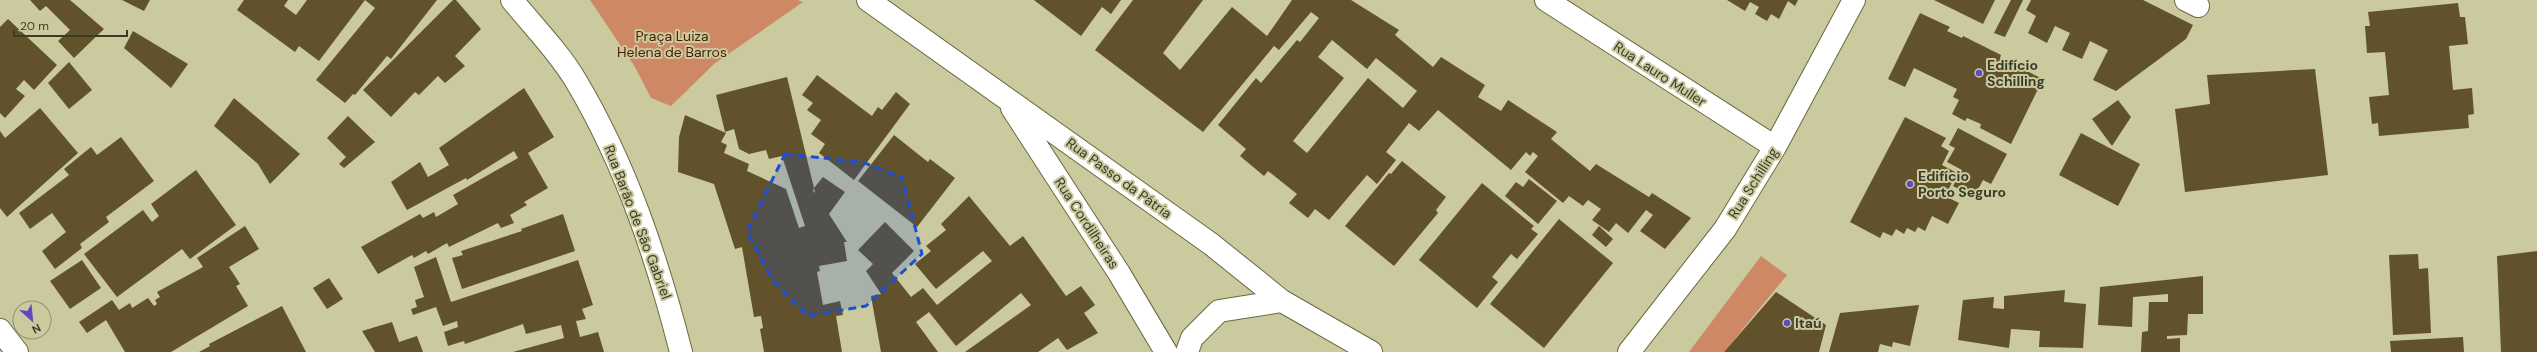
<svg xmlns="http://www.w3.org/2000/svg" width="2537" height="352" font-family="'DM Sans',sans-serif">
  <style>
    .green { fill: #ce8865 }
    .building { fill: #61522b; fill-rule: evenodd }
    .lines { fill: none; stroke-linecap: round; stroke-linejoin: round }
    .minor-casing { stroke: #6a6a41; stroke-width: 24 }
    .minor { stroke: #fff; stroke-width: 22 }
    .marked { fill: #1d4ed8; fill-opacity: 0.2; stroke: #1d4ed8; stroke-width: 3; stroke-dasharray: 8 5; stroke-linejoin: round }
    .poi-dot { fill: #6148c1; stroke: #caca9e; stroke-width: 1.5 }
    .labels { text-anchor: middle; stroke-width: 4; stroke-linejoin: round; paint-order: stroke }
    .park-label { font-size: 14px; fill: #4c1d01; stroke: #caca9e }
    .poi-label { font-size: 14px; font-weight: bold; fill: #3c3b2a; stroke: #caca9e; text-anchor: start }
    .street-label { font-size: 14px; fill: #3c3b2a; stroke: #caca9e }
  </style>
  <rect width="100%" height="100%" fill="#caca9e"/>
  <!-- green -->
  <path class="green" d="M590 0H798L803 2 714 64 671 106 651 98 635 67Z
    M1761 256 1787 275 1724 352H1689Z"/>
  <!-- building -->
  <path class="building" d="M30 0H70L104 29 74 58 58 41 70 30 46 6 40 11Z
    M122 0H150L144 11Z
    M244 0H288L284 6 296 15 307 0H437L391 59 387 56 355 95 353 94 345 103 316 80 375 8 365 0 319 61 299 46 295 52 237 10Z
    M453 0H456L481 29 455 56 465 66 445 83 438 76 419 95 415 92 391 117 363 90Z
    M1034 0H1121L1111 14 1102 7 1081 36Z
    M1133 0H1203L1163 53 1180 70 1232 7 1267 36 1292 0H1351L1399 30 1395 35 1433 67 1441 57 1485 85 1478 97 1501 111 1508 100 1557 132 1551 139 1590 171 1596 164 1649 197 1652 193 1691 218 1665 249 1640 231 1653 215 1646 210 1628 233 1616 223 1609 232 1592 220 1601 209 1588 200 1583 206 1569 196 1563 203 1525 172 1538 156 1533 152 1530 156 1526 152 1511 170 1438 110 1419 131 1409 123 1386 152 1396 160 1377 184 1367 175 1329 220 1315 209 1308 218 1289 203 1297 194 1268 171 1264 176 1240 156 1246 149 1218 125 1256 78 1261 83 1297 40 1300 42 1319 18 1311 12 1279 50 1274 46 1203 132 1095 50ZM1332 40 1367 69 1376 58 1417 91 1403 108 1368 78 1307 153 1293 141 1344 78 1318 57Z
    M1727 0H1798L1795 6 1788 1 1779 19 1771 14 1767 21 1755 14 1759 7 1750 2 1745 11Z
    M1934 0H1995L1983 24Z
    M2011 0H2023L2005 37 1994 33Z
    M2031 0H2143L2193 25 2186 39 2116 91 2093 80 2108 50 2090 41 2082 59 2062 50 2070 33 2055 26 2047 43 2028 33 2036 16 2026 10Z
    M2458 3 2460 17H2465L2468 44 2449 46 2453 90 2472 88 2474 114 2468 115 2469 128 2379 136 2378 123 2372 124 2369 97 2389 95 2385 52 2367 53 2365 26H2370L2368 12Z
    M1920 13 1950 27 1947 31 1962 38 1963 36 2001 55 2000 58 2043 79 2011 144 1980 128 1981 124 1967 118 1965 121 1952 114 1959 100 1953 97 1957 89 1914 68 1905 87 1888 79Z
    M8 19 57 65 34 90 24 80 16 89 25 96 5 118 0 113V27Z
    M133 31 188 64 171 88 124 48Z
    M69 62 92 90 69 109 48 83Z
    M2315 69 2328 175 2185 192 2175 109 2210 104 2207 75Z
    M817 75 872 116 878 107 882 110 896 92 910 104 854 180 819 153 825 144 811 134 821 120 807 110 813 103 802 95Z
    M787 77 814 188 813 191 815 193 814 188 823 177 845 192 829 214 847 242H844L847 261 819 266 820 271 817 272 823 305 840 301 843 315 836 316 842 352H764L760 329 763 328 761 316 754 317 742 247 735 249 714 184 678 172 679 137 685 115 726 133 721 142 727 145 724 153 749 164 747 171 786 189 799 228 805 226 782 156 769 159 766 150 749 154 739 149 734 129 725 132 716 95Z
    M524 88 554 137 528 153 548 188 524 202 527 205 510 215 514 223 501 228 498 223 449 247 447 243 428 254 426 251 414 258 412 255 378 274 361 247 420 214 423 218 434 212 436 217 458 204 453 195 518 158 514 151 467 180 466 178 407 210 391 182 420 162 428 177 449 165 439 148Z
    M234 98 300 154 270 184 258 164 214 126Z
    M2118 100 2131 117 2112 146 2092 119Z
    M40 108 78 153 7 217 0 208V131L5 138Z
    M348 116 375 142 344 168 339 164 346 157 327 138Z
    M1905 117 1946 138 1941 146 1949 151 1942 165 1957 173 1945 196 1959 203 1948 224 1932 216 1925 231 1918 227 1915 232 1907 228 1904 234 1896 229 1892 236 1883 232 1880 238 1850 222Z
    M1958 128 2007 154 1991 184 1983 180 1974 197 1953 186 1962 170 1947 162 1955 148 1949 145Z
    M2081 133 2140 164 2118 206 2059 175Z
    M894 135 928 162 930 159 955 178 917 227 858 181Z
    M121 137 154 181 106 217 109 222 80 244 82 248 55 269 42 251 66 232 52 213 30 229 19 213 69 175 64 169 91 147 97 155Z
    M1402 161 1446 197 1436 210 1438 213 1394 266 1345 226 1389 173 1391 174Z
    M196 170 236 225 190 259 182 249 117 297 84 254 143 210 152 222 159 216 151 204Z
    M1529 179 1557 201 1538 224 1505 196 1516 182 1523 187Z
    M1482 183 1534 226 1531 229 1538 234 1517 259 1511 254 1492 277 1498 282 1477 308 1419 260Z
    M969 196 1010 246 1023 236 1066 296 1081 286 1095 305 1084 313 1098 333 1067 350 1058 338 1038 352H965L1031 305 1021 293 956 346 929 312 916 322 938 352H881L871 296 881 294 866 271 873 264 858 250 885 222 914 251 892 273 911 297 923 288 937 305 992 261 983 251 936 289 915 264 931 251 926 246 946 230 941 224Z
    M563 214 575 251 462 289 452 258 463 255 461 251 522 231 521 229Z
    M1559 219 1613 263 1544 348 1490 304Z
    M245 226 259 249 229 267 240 284 236 286 248 306 171 352H125L106 320 87 333 79 322 112 300 119 310 130 303 132 308 148 298 154 306 157 304 155 300 160 297 157 292 203 267 197 258Z
    M1599 226 1613 239 1606 247 1592 235Z
    M2537 251V352H2501L2497 256Z
    M2418 254 2419 269 2428 268 2431 333 2393 335 2389 255Z
    M436 257 451 302 578 260 593 305 582 309 586 319 576 321 580 337 598 332 604 352H513L564 338 561 325 526 334 523 324 465 344 464 341 448 346 444 332 458 327 457 321 443 326 436 307 413 315 411 309 417 307 415 300 424 297 414 267Z
    M82 260 101 288 70 309 50 281Z
    M2203 276V314H2188L2187 335 2167 336V339L2180 338V352H2141L2142 332 2148 331 2149 302H2168V294L2133 297 2132 327 2098 325 2100 287Z
    M329 278 343 299 327 309 313 288Z
    M2065 290 2064 302 2086 304 2083 348 2039 347 2040 331 2011 329 2009 348 1958 340 1963 300 1994 297 1993 308 2004 309V296Z
    M1776 292 1826 325 1819 352H1724Z
    M1919 305 1910 346 1893 342 1892 347 1880 344 1878 352H1829L1840 313Z
    M282 306 306 352H199L210 346 209 344Z
    M392 322 399 342 417 336 423 352H375L362 331Z
    M2463 337 2464 352H2391L2390 341Z"/>
  <g class="lines">
    <defs>
      <path id="minor" d="M512 0C533 26 559 52 576 81 626 165 657 258 681 352
        M868 0 1211 244 1282 301 1371 352
        M1546 0 1775 147
        M2186 0 2198 6
        M1012 108 1119 273 1166 352
        M0 330 17 352
        M1187 352 1192 338 1219 311 1282 301
        M1629 352 1725 229 1775 147 1854 0"/>
    </defs>
    <!-- minor casing -->
    <use href="#minor" class="minor-casing"/>
    <!-- minor -->
    <use href="#minor" class="minor"/>
  </g>
  <!-- marked area -->
  <path class="marked" d="M785 154 862 162 902 177 922 254 866 306 808 316 772 280 747 231Z"/>
  <!-- markers -->
  <g class="poi-dot">
    <circle cx="1979" cy="73" r="4"/>
    <circle cx="1910" cy="184" r="4"/>
    <circle cx="1787" cy="323" r="4"/>
  </g>
  <g class="labels">
    <!-- park labels -->
    <g class="park-label">
      <text x="672" y="41">Praça Luiza<tspan x="672" dy="16">Helena de Barros</tspan></text>
    </g>
    <!-- poi labels -->
    <g class="poi-label">
      <text x="1987" y="70">Edifício<tspan x="1987" dy="16">Schilling</tspan></text>
      <text x="1918" y="181">Edifício<tspan x="1918" dy="16">Porto Seguro</tspan></text>
      <text x="1795" y="328">Itaú</text>
    </g>
    <!-- street labels -->
    <g class="street-label">
      <text transform="translate(1660 74) rotate(33)" y="5">Rua Lauro Muller</text>
      <text transform="translate(1119 178) rotate(36)" y="5">Rua Passo da Pátria</text>
      <text transform="translate(1753 183) rotate(-58)" y="5">Rua Schilling</text>
      <text transform="translate(638 222) rotate(69)" y="5">Rua Barão de São Gabriel</text>
      <text transform="translate(1087 223) rotate(57)" y="5">Rua Cordilheiras</text>
    </g>
  </g>
  <!-- north arrow -->
  <g transform="translate(32 320) rotate(153)"><circle r="19" fill="#caca9e" stroke="#919170"/>
  <path d="M0-3L7 15L0 10L-7 15Z" fill="#6148c1"/>
  <text y="-6" font-size="11" font-weight="bold" text-anchor="middle" fill="#3c3b2a">N</text>
  </g>
  <!-- scale -->
  <path d="M14 30v6h113v-6" fill="none" stroke="#3c3b2a" stroke-width="2"/>
  <text x="20" y="30" font-size="12" fill="#3c3b2a" stroke="#caca9e" stroke-width="3" paint-order="stroke">20 m</text>
</svg>
